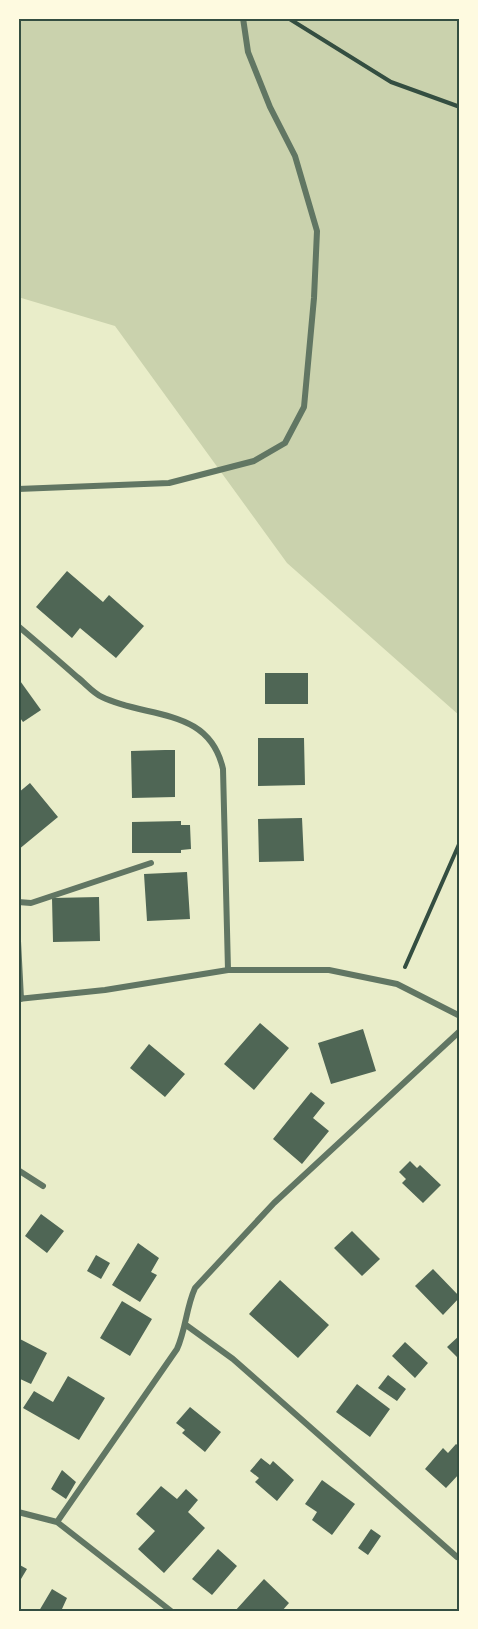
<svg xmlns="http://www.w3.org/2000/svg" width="478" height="1629" font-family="'PT Sans Narrow',sans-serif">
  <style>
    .green { fill: #cad2ad }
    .building { fill: #4f6655 }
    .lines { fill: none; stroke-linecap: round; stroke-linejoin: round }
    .path { stroke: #344e41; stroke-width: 4 }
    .minor { stroke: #617663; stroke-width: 6 }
    .neatline { fill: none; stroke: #344e41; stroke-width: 2 }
  </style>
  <rect width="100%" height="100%" fill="#e9edc9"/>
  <!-- green -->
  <path class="green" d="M18 18H460V716L287 563 115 326 18 297Z"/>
  <!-- building -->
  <path class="building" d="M67 571 103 602 109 595 144 626 116 658 80 628 72 638 36 607Z
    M265 673H308V704H265Z
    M18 678 41 710 23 722 18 715Z
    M258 738H304L305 785 258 786Z
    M165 750H175V797L132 798 131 751Z
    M30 783 58 817 18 850V793Z
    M302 818 304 861 259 862 258 819Z
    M181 821V825H190L191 849 181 850V853H132V822Z
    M187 872 190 919 147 921 144 874Z
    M99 897 100 941 53 942 52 898Z
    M260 1023 289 1048 254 1090 224 1064Z
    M363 1029 376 1071 331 1084 318 1043Z
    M149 1044 185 1074 165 1097 130 1068Z
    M311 1092 325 1103 313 1118 329 1131 302 1164 273 1139Z
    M410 1161 417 1168 420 1165 441 1185 423 1203 402 1183 406 1179 399 1172Z
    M41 1214 64 1231 47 1253 25 1236Z
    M352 1231 380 1259 362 1276 334 1248Z
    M138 1243 159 1258 151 1272 157 1275 140 1302 112 1285Z
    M96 1255 110 1263 101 1279 87 1271Z
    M433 1269 460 1297 443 1315 415 1286Z
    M280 1280 329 1325 298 1358 249 1314Z
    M122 1301 152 1319 130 1356 100 1338Z
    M460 1335V1360L447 1347Z
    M18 1338 47 1353 31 1384 18 1378Z
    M405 1342 428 1363 415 1378 392 1356Z
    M388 1375 406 1389 397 1401 378 1388Z
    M68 1376 105 1398 79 1440 23 1408 34 1391 53 1402Z
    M357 1384 390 1409 370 1437 336 1412Z
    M190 1407 221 1432 205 1452 182 1433 185 1430 176 1423Z
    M456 1444 460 1447V1473L446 1488 425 1469 443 1448 448 1453Z
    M261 1458 270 1465 273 1461 294 1480 277 1501 255 1482 259 1478 250 1471Z
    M62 1470 76 1482 66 1499 51 1489Z
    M322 1480 355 1504 332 1535 312 1520 317 1512 305 1504Z
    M161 1486 177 1499 186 1489 198 1500 188 1512 205 1528 164 1573 138 1549 155 1531 136 1514Z
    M371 1529 381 1536 368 1555 358 1548Z
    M218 1549 237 1566 212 1595 192 1579Z
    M18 1564 27 1569 18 1584Z
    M264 1579 289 1603 282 1611H235Z
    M52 1589 67 1598 62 1609 67 1611H39Z"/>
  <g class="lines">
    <!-- path -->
    <path class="path" d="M288 18 391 82 460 107
      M405 967 460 842"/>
    <!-- minor -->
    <path class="minor" d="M18 489 169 483 254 461 285 443 304 407 314 298 317 231 295 156 270 107 248 52 243 18
      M18 626C38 643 58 660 77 677 85 683 93 693 102 697 148 719 209 707 223 769L228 970
      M18 902 31 903 151 863
      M18 941 21 999
      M18 999 105 990 228 970H329L397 984 460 1016
      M18 1170 43 1186
      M186 1325 233 1359 457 1557
      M18 1512 57 1522 171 1611
      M57 1522 177 1349C186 1329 186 1308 195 1288L274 1203 460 1031"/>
  </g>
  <!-- border -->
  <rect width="478" height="1629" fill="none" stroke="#fefae0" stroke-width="39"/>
  <rect x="20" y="20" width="438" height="1590" class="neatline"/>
</svg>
